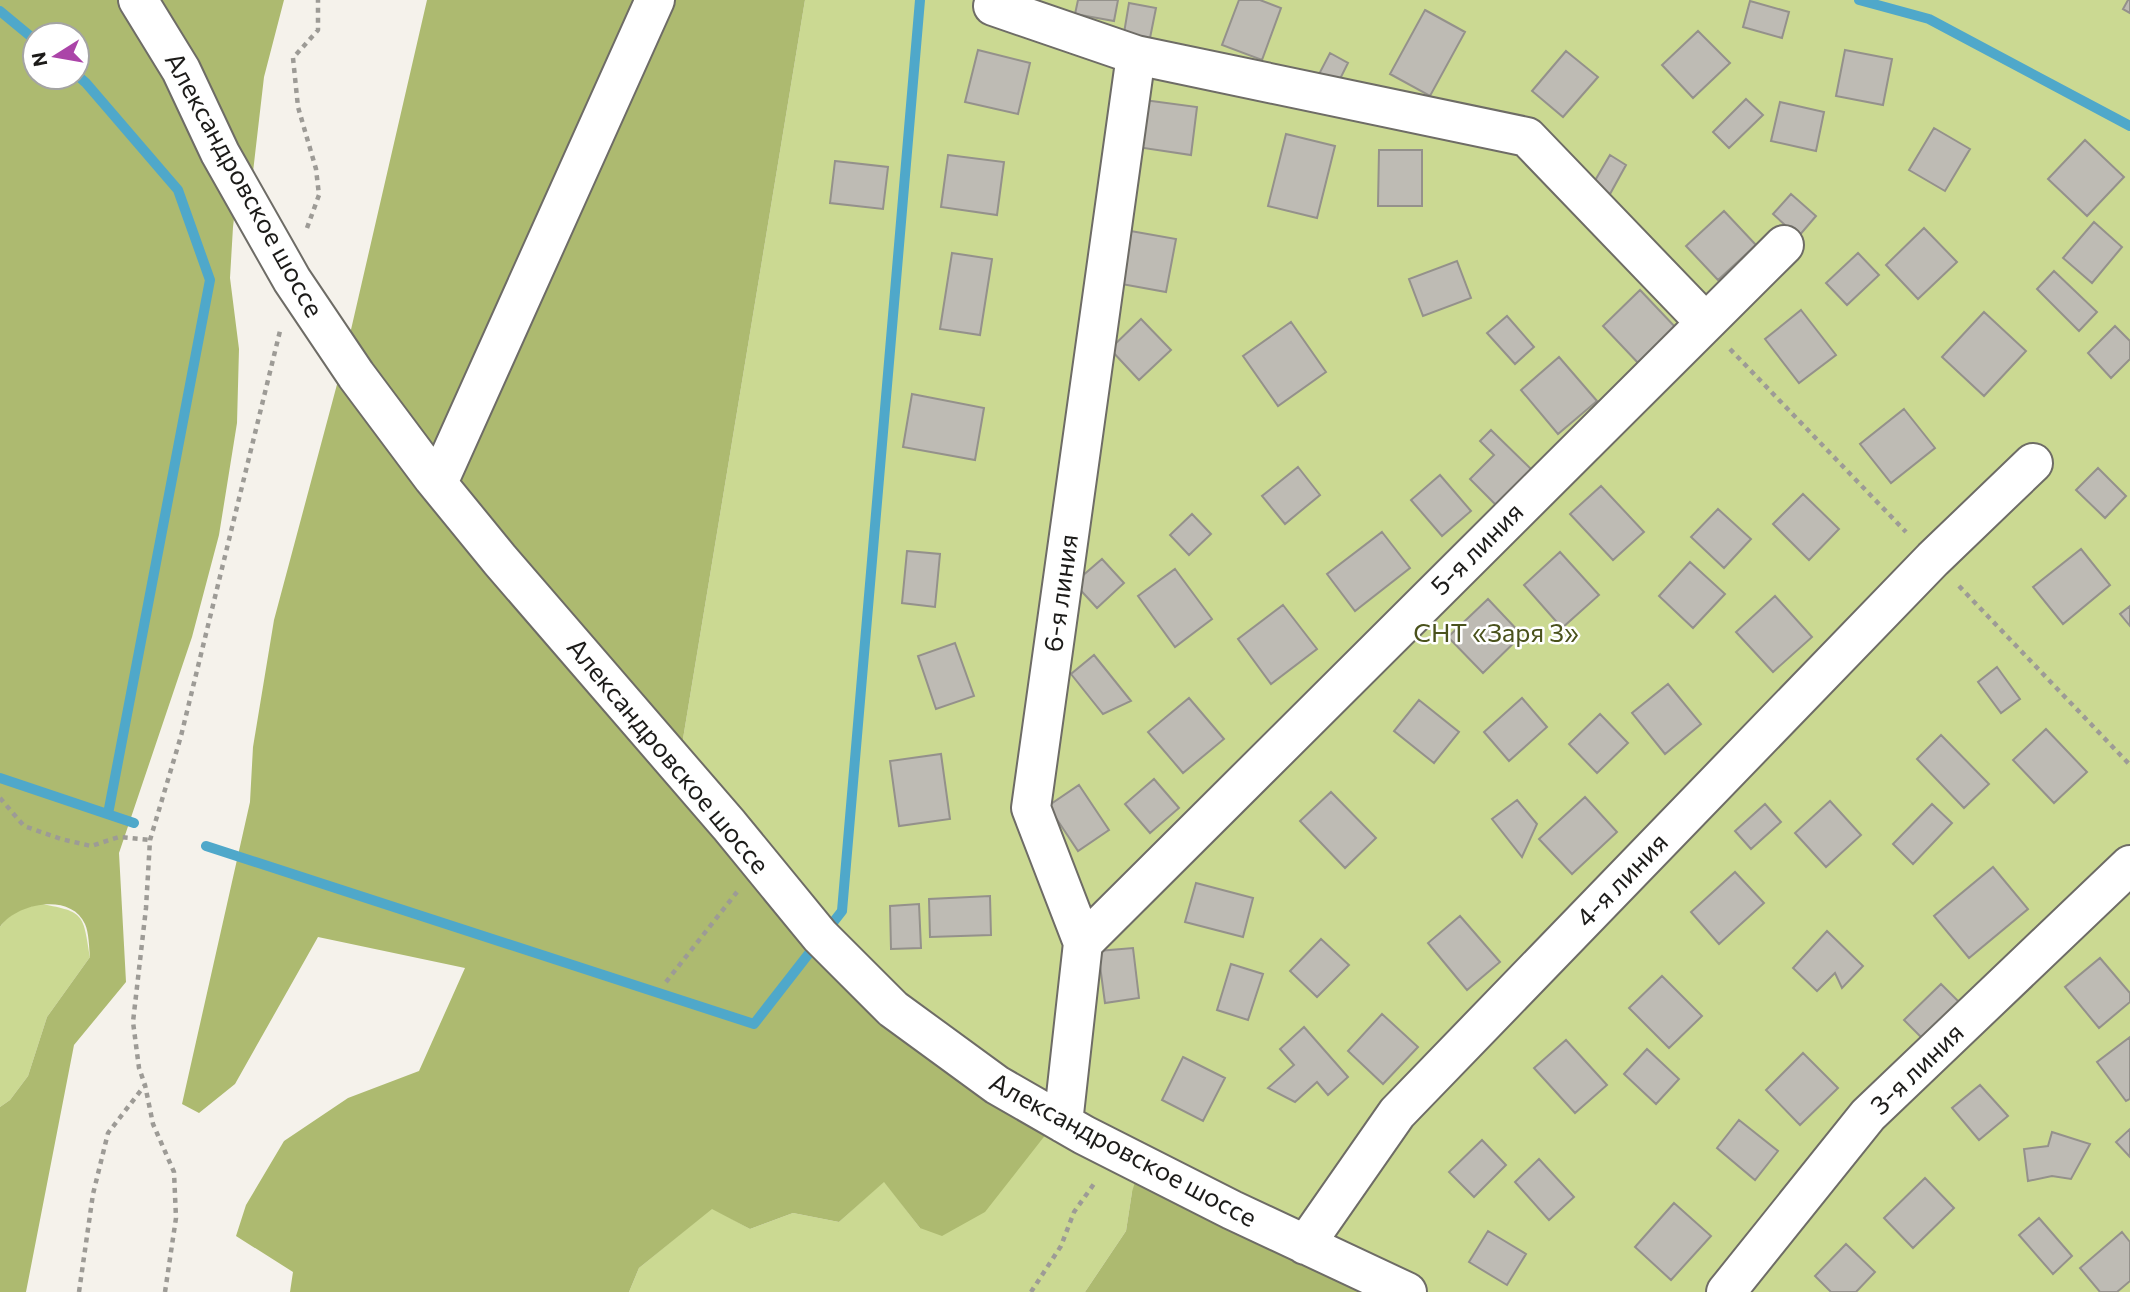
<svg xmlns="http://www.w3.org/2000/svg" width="2130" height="1292" font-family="Commissioner,sans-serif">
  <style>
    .green { fill: #cbd992 }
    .forest { fill: #adba70; fill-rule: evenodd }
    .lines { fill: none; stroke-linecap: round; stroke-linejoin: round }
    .stream { stroke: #4fa8ca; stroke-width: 10 }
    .building { fill: #bebbb4; stroke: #94918b; stroke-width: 2 }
    .minor-casing { stroke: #6e6c66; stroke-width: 42 }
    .path { stroke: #9d9b96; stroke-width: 4.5; stroke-dasharray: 5 5; stroke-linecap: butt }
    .minor { stroke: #fff; stroke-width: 38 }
    .labels { text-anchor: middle; stroke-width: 5; stroke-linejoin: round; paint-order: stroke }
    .street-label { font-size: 26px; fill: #1c1b19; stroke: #fff }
    .park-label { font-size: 26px; fill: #4a521c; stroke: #fff }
  </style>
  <rect width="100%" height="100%" fill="#f5f2eb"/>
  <!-- green -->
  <path class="green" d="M805 0H2130V1292H1405L1132 1192 1126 1231 1085 1292H629L639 1268 712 1208 750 1229 793 1213 839 1222 884 1181 920 1228 997 1085 677 775Z
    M42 904C85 912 83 914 90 957L47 1017 28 1076 10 1100 0 1107V927C10 912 24 907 42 904Z"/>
  <!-- forest -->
  <path class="forest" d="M0 0H284L264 77 253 172 237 193 233 227 230 278 239 349 237 423 219 535 192 637 119 853 126 982 74 1045 26 1292H0V1107L10 1100 28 1076 47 1017 90 957C89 947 89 933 85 924 71 892 16 903 0 927ZM35 35H77V77H35Z
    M427 0H805L677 775 772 880 1054 1124 985 1212 942 1236 920 1228 884 1182 839 1222 793 1213 750 1229 712 1209 639 1268 629 1292H290L293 1272 236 1236 246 1205 284 1141 348 1098 419 1071 465 968 318 937 235 1084 199 1113 182 1104 250 802 253 747 274 620 347 347Z
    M1139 1168 1405 1292H1085L1126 1231 1132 1192Z"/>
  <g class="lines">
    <!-- stream -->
    <path class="stream" d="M1859 0 1929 19 2130 126
      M0 11 35 40
      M77 75 86 83 178 190 210 280 108 814
      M0 778 134 823
      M206 846 754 1024 842 911 920 0"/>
  </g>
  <!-- building -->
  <path class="building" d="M1078 0H1118L1114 21 1075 14Z
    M1239 0H1260L1281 8 1262 60 1222 45Z
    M2128 0H2130V13L2123 9Z
    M1750 1 1789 12 1782 38 1743 27Z
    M1129 3 1156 8 1150 38 1124 33Z
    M1425 10 1465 32 1430 96 1390 74Z
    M1698 31 1730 63 1693 98 1662 65Z
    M978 50 1030 63 1018 114 965 102Z
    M1845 50 1892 59 1883 105 1836 96Z
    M1566 51 1598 77 1563 117 1532 91Z
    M1330 53 1348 63 1336 87 1317 78Z
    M1746 99 1763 115 1729 148 1713 132Z
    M1144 100 1197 107 1191 155 1137 147Z
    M1780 102 1824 112 1816 151 1771 141Z
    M1934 128 1970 149 1945 191 1909 170Z
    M1286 134 1335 146 1317 218 1268 206Z
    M2085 140 2124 177 2087 216 2048 179Z
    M1379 150H1422V206H1378Z
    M948 155 1004 162 997 215 941 207Z
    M1610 155 1626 165 1610 194 1593 184Z
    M835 161 888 167 883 209 830 203Z
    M1791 194 1816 216 1798 237 1773 214Z
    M1724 211 1756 245 1718 280 1686 246Z
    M2094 222 2122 247 2092 283 2063 258Z
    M1924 228 1957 262 1918 299 1886 265Z
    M1125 230 1176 239 1166 292 1116 283Z
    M952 253 992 259 980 335 940 329Z
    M1858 253 1879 275 1847 305 1826 283Z
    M1457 261 1471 298 1423 316 1409 279Z
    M2054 271 2097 312 2079 331 2037 289Z
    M1640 290 1678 330 1641 366 1603 326Z
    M1801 310 1836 355 1799 383 1765 339Z
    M1984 312 2026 351 1984 396 1942 357Z
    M1507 316 1534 347 1515 364 1487 333Z
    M1141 319 1171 350 1139 380 1110 349Z
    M1291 322 1326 372 1278 406 1243 356Z
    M2115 326 2130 341V359L2111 378 2088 353Z
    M1559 357 1597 401 1558 434 1521 390Z
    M912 394 984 408 975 460 903 447Z
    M1904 409 1935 448 1891 483 1860 444Z
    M1491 430 1533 471 1498 507 1470 479 1494 455 1480 441Z
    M1298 467 1320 495 1285 524 1262 496Z
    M2098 468 2126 496 2105 518 2076 490Z
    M1440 475 1471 511 1442 536 1411 500Z
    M1601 486 1644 532 1613 560 1570 514Z
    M1803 494 1839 529 1809 560 1773 524Z
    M1718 509 1751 539 1724 568 1691 537Z
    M1192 514 1211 534 1189 555 1170 535Z
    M1382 532 1410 568 1355 611 1327 574Z
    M2081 549 2110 585 2063 624 2033 587Z
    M907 551 940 554 935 607 902 603Z
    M1560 552 1599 595 1562 628 1524 585Z
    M1102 559 1124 583 1097 608 1074 583Z
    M1690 562 1725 594 1693 628 1659 596Z
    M1175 569 1212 619 1175 647 1138 596Z
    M1775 596 1812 637 1773 672 1736 632Z
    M1488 599 1522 635 1483 673 1448 637Z
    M1283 605 1317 649 1271 684 1238 639Z
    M2130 606V626L2120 614Z
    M955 643 974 696 936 709 918 656Z
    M1094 655 1131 701 1103 714 1071 674Z
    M1997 667 2020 699 2001 713 1978 682Z
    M1668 684 1701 724 1665 754 1632 713Z
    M1189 698 1224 739 1183 773 1148 732Z
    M1522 698 1547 727 1509 761 1484 732Z
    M1419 700 1459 732 1434 763 1394 731Z
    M1600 714 1628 743 1597 773 1569 744Z
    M2046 729 2087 772 2054 803 2013 760Z
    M1941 735 1989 784 1964 808 1917 759Z
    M941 754 950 819 899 826 890 761Z
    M1154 779 1179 808 1150 833 1125 804Z
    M1079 785 1109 830 1078 851 1048 806Z
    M1331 792 1376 838 1345 868 1300 821Z
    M1585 797 1617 832 1572 874 1539 839Z
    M1517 800 1537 824 1522 857 1492 819Z
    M1830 801 1861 835 1826 867 1795 833Z
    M1765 804 1781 822 1751 849 1735 831Z
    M1932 804 1952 823 1913 864 1893 844Z
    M1993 867 2028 909 1969 958 1934 916Z
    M1735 872 1764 903 1719 944 1691 912Z
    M1196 883 1253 898 1243 937 1185 922Z
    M990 896 991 935 930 937 929 899Z
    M919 904 921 948 891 949 890 906Z
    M1460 916 1500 962 1467 990 1428 943Z
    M1827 931 1863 966 1842 988 1835 973 1817 991 1793 968Z
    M1321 939 1349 965 1317 997 1290 971Z
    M1133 948 1139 998 1105 1003 1098 951Z
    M2100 958 2130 993V1002L2099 1028 2065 987Z
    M1231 964 1263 974 1248 1020 1217 1010Z
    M1662 976 1702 1016 1669 1048 1629 1008Z
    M1941 984 1963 1006 1927 1043 1904 1020Z
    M1382 1014 1418 1047 1383 1084 1348 1051Z
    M1304 1027 1348 1077 1328 1095 1317 1082 1295 1102 1268 1088 1294 1065 1280 1049Z
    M2130 1037V1099L2126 1101 2097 1062Z
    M1566 1040 1607 1085 1575 1113 1534 1068Z
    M1647 1049 1679 1079 1656 1104 1624 1074Z
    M1803 1053 1838 1088 1800 1125 1766 1090Z
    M1183 1057 1225 1078 1203 1121 1162 1100Z
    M1980 1085 2008 1116 1979 1140 1952 1108Z
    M1739 1120 1778 1151 1755 1180 1717 1148Z
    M2130 1129V1157L2116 1142Z
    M2052 1132 2090 1144 2071 1179 2052 1176 2028 1181 2024 1149 2048 1146Z
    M1482 1140 1506 1165 1474 1197 1449 1172Z
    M1539 1159 1574 1197 1549 1220 1515 1182Z
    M1925 1178 1954 1208 1913 1248 1884 1218Z
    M1674 1203 1711 1236 1671 1280 1635 1247Z
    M2039 1218 2072 1256 2053 1274 2019 1235Z
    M1488 1231 1526 1254 1507 1285 1469 1262Z
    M2122 1232 2130 1242V1281L2117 1292H2100L2080 1268Z
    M1846 1244 1875 1272 1856 1292H1831L1815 1276Z"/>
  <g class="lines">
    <defs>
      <path id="minor" d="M138 0 181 70 220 153 292 280 356 375 433 478 500 560 729 825 820 936 893 1009 997 1085 1084 1135 1232 1210 1407 1292
        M993 6 1136 55 1527 137 1705 322
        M438 483 655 0
        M1083 943 1784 245
        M1063 1123 1083 943 1031 808 1136 55
        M1305 1245 1397 1113 1933 559 2033 463
        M1726 1292 1868 1115 2130 865"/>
    </defs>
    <!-- minor casing -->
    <use href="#minor" class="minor-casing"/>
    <!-- path -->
    <path class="path" d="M307 228 319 195 316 169 298 107 293 58 318 30V0
      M1730 349 1906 532
      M1959 586 2130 765
      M0 798 24 826 61 839 91 846 119 837 150 840
      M666 982 737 892
      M79 1292 93 1194 108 1133 145 1085
      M165 1292 176 1218 174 1172 153 1124 145 1085 139 1068 133 1022 146 908 150 840 181 736 280 331
      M1031 1292 1061 1246 1074 1212 1096 1181"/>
    <!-- minor -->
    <use href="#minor" class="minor"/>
  </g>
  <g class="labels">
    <!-- street labels -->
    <g class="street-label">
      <text transform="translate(244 185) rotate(61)" y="9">Александровское шоссе</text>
      <text transform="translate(1477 549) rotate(-45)" y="9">5-я линия</text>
      <text transform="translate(1061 593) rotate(-82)" y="9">6-я линия</text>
      <text transform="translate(668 756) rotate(50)" y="9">Александровское шоссе</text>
      <text transform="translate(1622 880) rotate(-46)" y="9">4-я линия</text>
      <text transform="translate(1917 1069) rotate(-44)" y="9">3-я линия</text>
      <text transform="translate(1123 1150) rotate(28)" y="9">Александровское шоссе</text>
    </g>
    <!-- park labels -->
    <g class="park-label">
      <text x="1496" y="642">СНТ «Заря 3»</text>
    </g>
  </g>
  <!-- north arrow -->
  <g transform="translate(56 56) rotate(259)"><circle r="33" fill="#ffffff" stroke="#a4a4a3" stroke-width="2"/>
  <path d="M0-5L12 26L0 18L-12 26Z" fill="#ab44a8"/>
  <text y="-10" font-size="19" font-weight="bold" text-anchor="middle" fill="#1c1b19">N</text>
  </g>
</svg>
